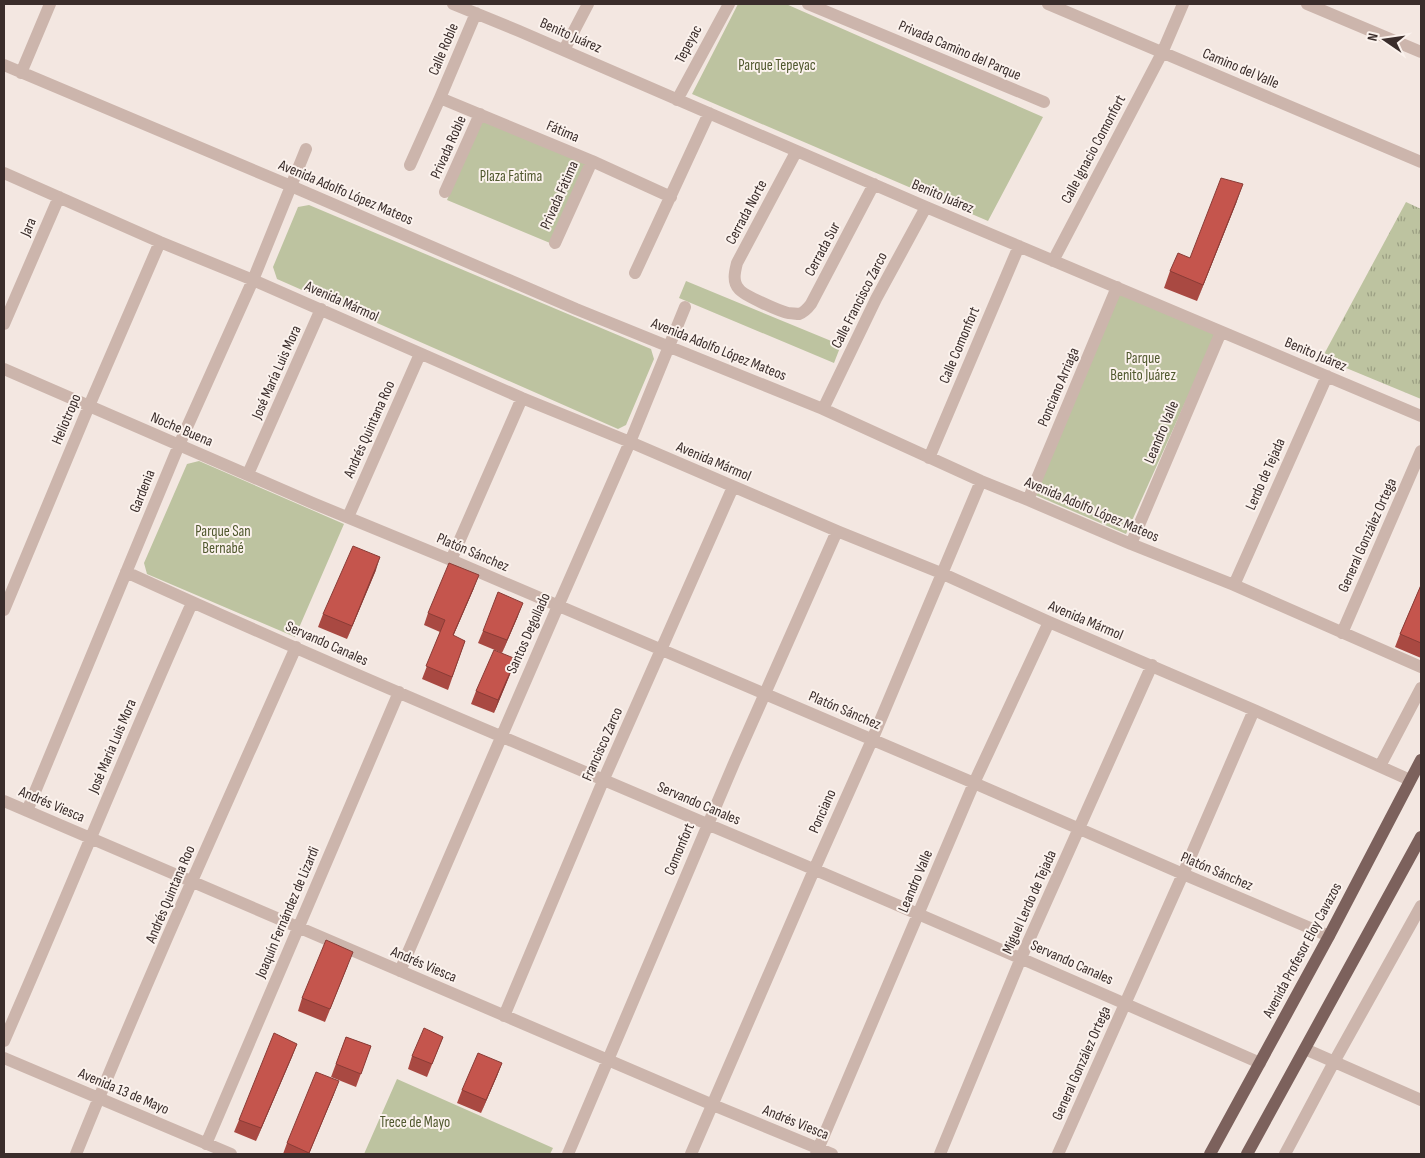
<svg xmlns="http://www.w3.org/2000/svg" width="1425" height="1158" font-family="'Sofia Sans Condensed',sans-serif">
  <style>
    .grass { fill: url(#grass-tufts) }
    .park { fill: #bdc3a0 }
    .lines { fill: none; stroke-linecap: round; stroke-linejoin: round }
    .minor { stroke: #ccb5ac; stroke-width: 12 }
    .major { stroke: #7c615c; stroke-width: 12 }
    .wall { fill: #a94942 }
    .shaded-wall { fill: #8a3c36 }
    .building { fill: #c5554d; stroke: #8a3c36 }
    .labels { text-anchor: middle; stroke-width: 4; stroke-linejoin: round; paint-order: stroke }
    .street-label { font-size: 15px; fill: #3a2d2b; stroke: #fbf2ed }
    .park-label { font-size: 15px; fill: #50582e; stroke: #fbf2ed }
  </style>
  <defs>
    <pattern id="grass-tufts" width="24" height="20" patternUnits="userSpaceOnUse" patternTransform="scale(1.25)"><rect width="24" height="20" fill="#bdc3a0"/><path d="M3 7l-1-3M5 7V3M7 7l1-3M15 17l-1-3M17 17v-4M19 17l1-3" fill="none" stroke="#9b9f83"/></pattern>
  </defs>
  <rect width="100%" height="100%" fill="#f3e7e1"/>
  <!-- grass -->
  <path class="grass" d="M1406 202 1421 209V399L1322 358Z"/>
  <!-- park -->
  <path class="park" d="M738 4H786L1043 117 988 221 692 94Z
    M483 114 588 160 550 243 447 200Z
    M309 205 651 349 654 359 626 425 618 429 277 279 273 267 298 207Z
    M686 281 841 345 834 363 679 298Z
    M1117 287 1216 334 1126 534 1033 494Z
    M199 461 344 524 295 637 147 574 144 563 187 464Z
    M397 1079 553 1148 550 1154H364Z"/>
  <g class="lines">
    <!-- minor -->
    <path class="minor" d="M453 4 519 31 926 207 1421 416
      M808 4 1044 102
      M1048 4 1421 162
      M1307 4 1421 52
      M564 50 588 4
      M4 65 291 186 576 309 823 409 981 481 1028 500 1131 544 1234 585 1421 667
      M21 73 50 4
      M440 98 592 161 671 197
      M677 100 729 4
      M796 152 737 263C735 271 732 282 739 289 743 295 779 311 788 313 790 313 797 314 799 314 805 312 808 308 811 304L874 184
      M410 165 440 98 476 13
      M4 173 160 242 253 280 522 398 630 442 837 531 941 573 1049 622 1254 710 1410 780
      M445 192 480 114
      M555 243 592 161
      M1053 261 1162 53 1183 4
      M635 273 709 113
      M4 324 59 197
      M4 369 315 504 451 560 974 783 1183 874 1329 936
      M823 409 876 299 926 207
      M929 458 1019 246
      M248 474 321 309
      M1028 500 1117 287
      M348 517 420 354
      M1131 544 1221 332
      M451 560 522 398
      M126 572C318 660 513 741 707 824 892 902 1076 982 1260 1063
      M1234 585 1327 376
      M4 610 89 406 160 242
      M1342 633 1421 451
      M1380 766 1421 688
      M4 801 713 1105 832 1154
      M27 811 179 445 253 280 306 149
      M400 971 558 606 630 442 685 307
      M504 1016 603 781 733 487
      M4 1041C68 895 127 748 192 603
      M1305 1049 1421 1100
      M4 1058 231 1154
      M206 1144 399 692
      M76 1154C145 983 221 816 296 647
      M568 1154 735 761 837 531
      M691 1154 814 870 872 740 981 481
      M816 1154 974 783 1049 622
      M940 1154 1021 958 1152 665
      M1058 1154 1183 874 1254 710
      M1285 1154 1334 1062 1421 906"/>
    <!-- major -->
    <path class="major" d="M1210 1154 1329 936 1421 760
      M1247 1154 1421 837"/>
  </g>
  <!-- wall -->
  <path class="wall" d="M1237 201 1197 301 1164 288 1170 271 1190 258Z
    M376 570 347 639 318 627 323 614Z
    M1421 585V658L1395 647 1400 634Z
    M474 588 453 636 465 641 448 690 422 679 440 632 424 625 428 613Z
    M518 616 502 653 478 643 483 631Z
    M511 672 494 713 471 704 476 691Z
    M348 965 325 1022 298 1011 302 998Z
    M346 1037 371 1046 356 1087 331 1077Z
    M443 1037 427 1077 408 1069 412 1056Z
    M297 1044 256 1141 234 1132 239 1120Z
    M502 1063 497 1076 481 1113 457 1103 462 1090Z
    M334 1094 309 1154H283L287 1143Z"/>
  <!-- shaded-wall -->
  <path class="shaded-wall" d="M1243 184 1237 201 1197 301 1203 285Z
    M380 557 376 570 347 639 352 626Z
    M479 575 474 588 448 648 453 635Z
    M523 603 518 616 502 653 507 640Z
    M516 659 511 672 494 713 498 700Z
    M297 1044 292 1057 256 1141 261 1128Z
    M502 1063 497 1076 481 1113 486 1100Z
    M339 1081 334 1094 308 1154Z"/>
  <!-- building -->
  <path class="building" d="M1221 178 1243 184 1203 285 1170 271 1178 253 1190 258Z
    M353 546 380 557 352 626 323 614Z
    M449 563 479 575 453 635 465 641 452 677 426 666 445 620 428 613Z
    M1421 585V643L1400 634Z
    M498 592 523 603 507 640 483 631Z
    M494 650 516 659 498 700 476 691Z
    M326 940 353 952 330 1009 302 998Z
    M424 1028 443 1037 432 1064 412 1056Z
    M274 1033 297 1044 261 1128 239 1120Z
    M346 1037 371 1046 361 1074 336 1064Z
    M478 1053 502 1063 486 1100 462 1090Z
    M316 1072 339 1081 309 1153 287 1143Z"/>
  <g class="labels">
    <!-- street labels -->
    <g class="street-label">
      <text transform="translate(571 35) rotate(24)" y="5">Benito Juárez</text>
      <text transform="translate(688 44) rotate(-62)" y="5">Tepeyac</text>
      <text transform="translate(443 49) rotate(-67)" y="5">Calle Roble</text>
      <text transform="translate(960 50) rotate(23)" y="5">Privada Camino del Parque</text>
      <text transform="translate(1241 68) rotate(23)" y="5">Camino del Valle</text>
      <text transform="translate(563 131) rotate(23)" y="5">Fátima</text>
      <text transform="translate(448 147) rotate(-66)" y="5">Privada Roble</text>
      <text transform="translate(1093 149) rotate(-62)" y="5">Calle Ignacio Comonfort</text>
      <text transform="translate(346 192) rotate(23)" y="5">Avenida Adolfo López Mateos</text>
      <text transform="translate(559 195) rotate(-66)" y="5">Privada Fátima</text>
      <text transform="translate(943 196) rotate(23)" y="5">Benito Juárez</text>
      <text transform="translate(746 212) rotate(-62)" y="5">Cerrada Norte</text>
      <text transform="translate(28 227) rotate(-67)" y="5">Jara</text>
      <text transform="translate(822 249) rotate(-62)" y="5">Cerrada Sur</text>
      <text transform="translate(859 300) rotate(-63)" y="5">Calle Francisco Zarco</text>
      <text transform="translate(342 301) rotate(24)" y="5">Avenida Mármol</text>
      <text transform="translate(959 345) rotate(-67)" y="5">Calle Comonfort</text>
      <text transform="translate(719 349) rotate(22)" y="5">Avenida Adolfo López Mateos</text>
      <text transform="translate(1316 354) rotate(23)" y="5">Benito Juárez</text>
      <text transform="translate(276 372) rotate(-66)" y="5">José María Luis Mora</text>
      <text transform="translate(1058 387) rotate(-67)" y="5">Ponciano Arriaga</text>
      <text transform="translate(66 419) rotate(-67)" y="5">Heliotropo</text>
      <text transform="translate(182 429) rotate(23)" y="5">Noche Buena</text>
      <text transform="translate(369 429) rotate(-66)" y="5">Andrés Quintana Roo</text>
      <text transform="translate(1161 432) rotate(-67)" y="5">Leandro Valle</text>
      <text transform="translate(714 461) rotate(23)" y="5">Avenida Mármol</text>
      <text transform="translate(1265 474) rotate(-66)" y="5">Lerdo de Tejada</text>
      <text transform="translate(142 491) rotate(-68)" y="5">Gardenia</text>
      <text transform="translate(1092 509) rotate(23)" y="5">Avenida Adolfo López Mateos</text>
      <text transform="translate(1367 535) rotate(-66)" y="5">General González Ortega</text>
      <text transform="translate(473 552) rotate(23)" y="5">Platón Sánchez</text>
      <text transform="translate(1086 620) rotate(23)" y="5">Avenida Mármol</text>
      <text transform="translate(528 633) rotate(-66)" y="5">Santos Degollado</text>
      <text transform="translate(327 643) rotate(24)" y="5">Servando Canales</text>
      <text transform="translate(845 710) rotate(23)" y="5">Platón Sánchez</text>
      <text transform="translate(602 744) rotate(-66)" y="5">Francisco Zarco</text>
      <text transform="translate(112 746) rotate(-67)" y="5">José María Luis Mora</text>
      <text transform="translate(699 803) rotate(23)" y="5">Servando Canales</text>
      <text transform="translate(52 804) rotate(23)" y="5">Andrés Viesca</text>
      <text transform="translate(822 811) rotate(-66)" y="5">Ponciano</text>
      <text transform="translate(679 849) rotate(-67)" y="5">Comonfort</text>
      <text transform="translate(1217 871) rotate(23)" y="5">Platón Sánchez</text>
      <text transform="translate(915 881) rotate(-67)" y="5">Leandro Valle</text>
      <text transform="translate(170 894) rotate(-67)" y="5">Andrés Quintana Roo</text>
      <text transform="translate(1029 902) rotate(-66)" y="5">Miguel Lerdo de Tejada</text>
      <text transform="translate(287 912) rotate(-67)" y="5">Joaquín Fernández de Lizardi</text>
      <text transform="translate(1302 950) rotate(-62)" y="5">Avenida Profesor Eloy Cavazos</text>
      <text transform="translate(1072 962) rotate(24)" y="5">Servando Canales</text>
      <text transform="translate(424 964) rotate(23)" y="5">Andrés Viesca</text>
      <text transform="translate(1081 1063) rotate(-66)" y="5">General González Ortega</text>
      <text transform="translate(124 1091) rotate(23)" y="5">Avenida 13 de Mayo</text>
      <text transform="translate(796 1122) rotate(22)" y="5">Andrés Viesca</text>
    </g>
    <!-- park labels -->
    <g class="park-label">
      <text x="777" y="70">Parque Tepeyac</text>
      <text x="511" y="181">Plaza Fatima</text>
      <text x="1143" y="363">Parque<tspan x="1143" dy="17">Benito Juárez</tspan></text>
      <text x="223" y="536">Parque San<tspan x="223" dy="17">Bernabé</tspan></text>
      <text x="415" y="1127">Trece de Mayo</text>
    </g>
  </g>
  <!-- border -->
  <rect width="1425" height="1158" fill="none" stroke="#3a2d2b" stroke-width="10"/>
  <!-- north arrow -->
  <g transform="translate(1385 40) rotate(283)" stroke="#fbf2ed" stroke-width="4" paint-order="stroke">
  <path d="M0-4L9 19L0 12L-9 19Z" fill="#3a2d2b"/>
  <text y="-8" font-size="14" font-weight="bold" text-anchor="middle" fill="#3a2d2b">N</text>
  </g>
</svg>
